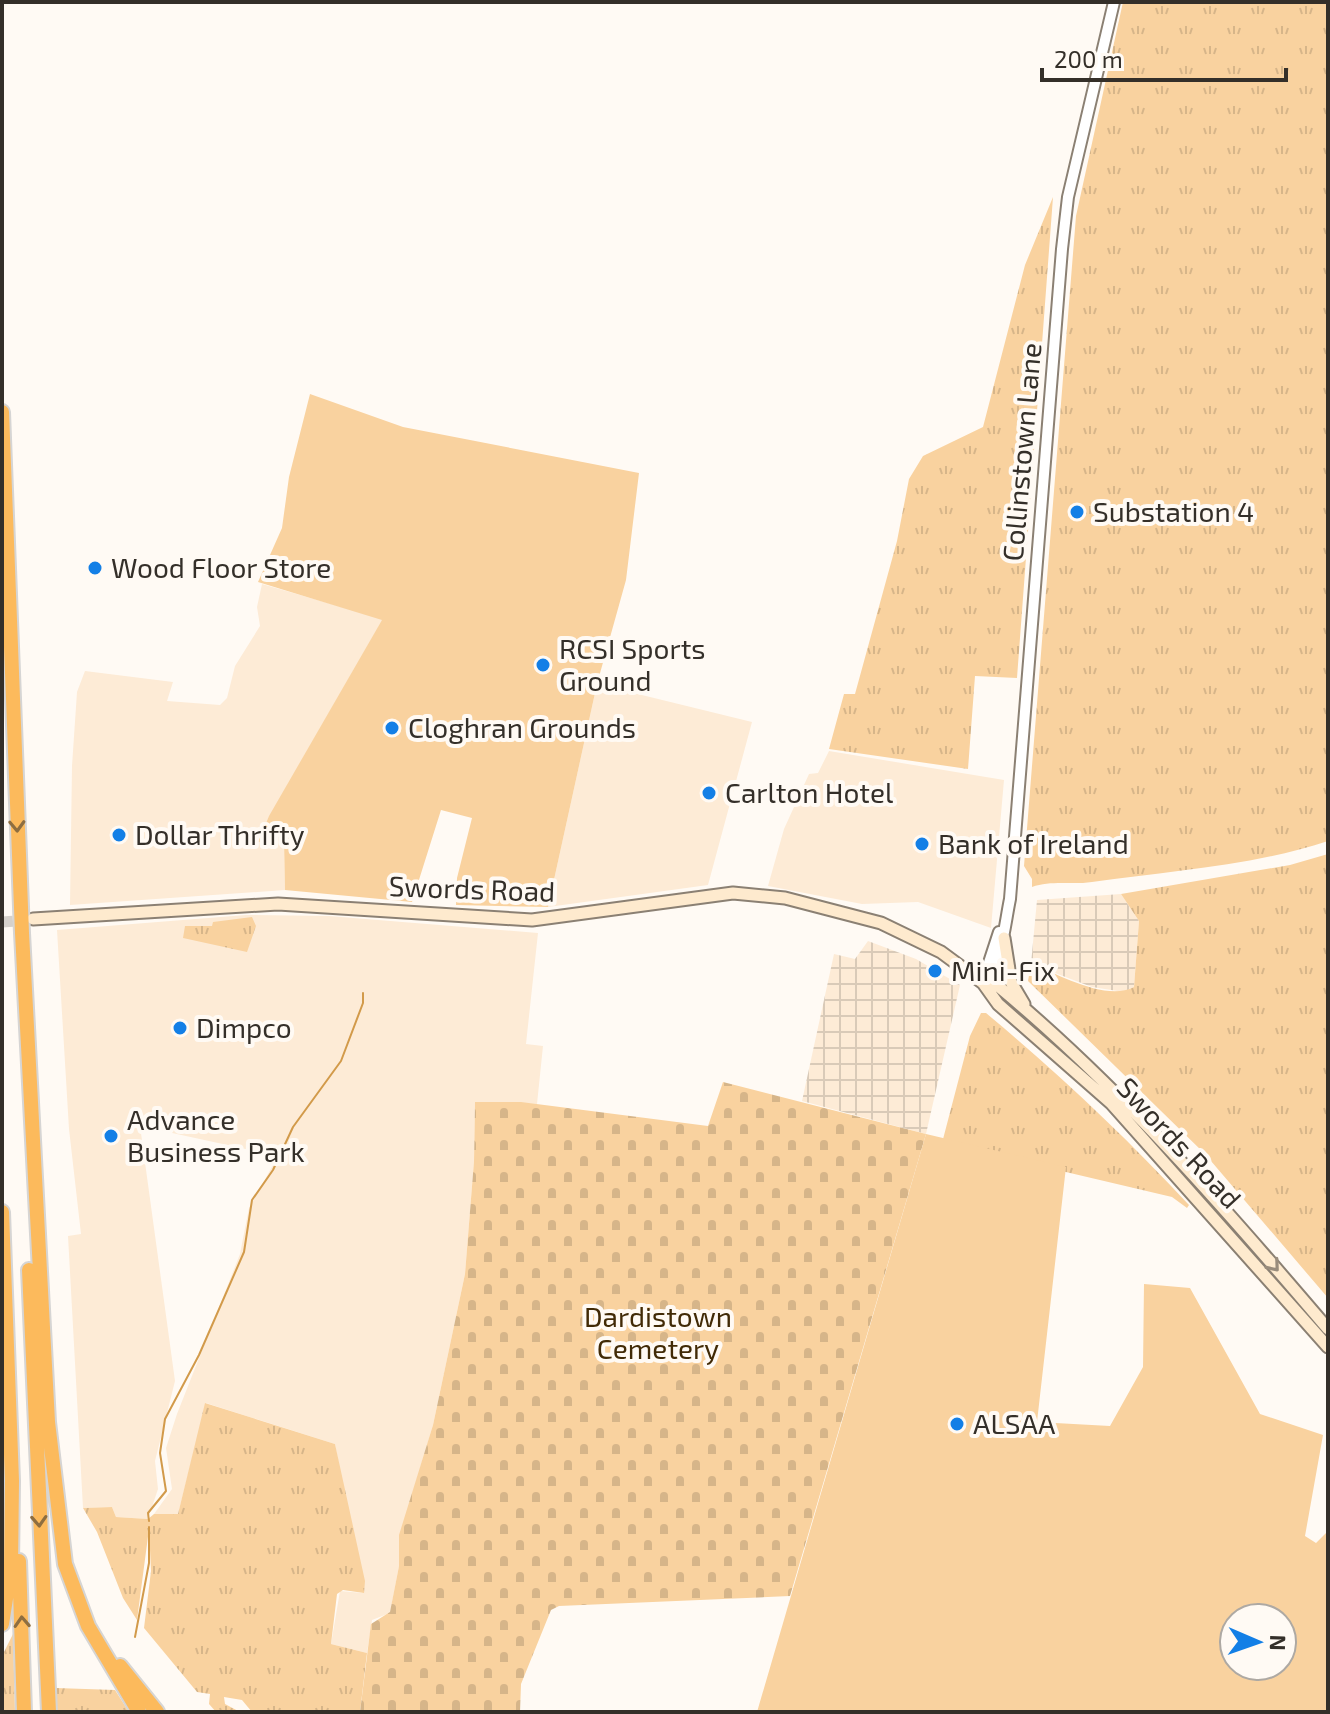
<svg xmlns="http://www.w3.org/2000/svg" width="1330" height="1714" font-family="'Exo 2',sans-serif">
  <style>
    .built { fill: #fdebd6 }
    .industrial { fill: url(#industrial-grid) }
    .grass { fill: url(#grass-tufts) }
    .cemetery { fill: url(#cemetery-stones) }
    .park { fill: #f9d29f; fill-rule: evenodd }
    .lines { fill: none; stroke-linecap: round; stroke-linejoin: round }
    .stream { stroke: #d29a4a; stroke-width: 2 }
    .secondary-tunnel { stroke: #d6d1cb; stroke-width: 11; stroke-dasharray: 11 5.5; stroke-linecap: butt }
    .tertiary-casing { stroke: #8b8073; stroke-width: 14 }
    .secondary-casing { stroke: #8b8073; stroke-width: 15 }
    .motorway-casing { stroke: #d6d5d4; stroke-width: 18 }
    .tertiary { stroke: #fff; stroke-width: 10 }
    .secondary { stroke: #feeace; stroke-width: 11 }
    .motorway { stroke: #fcba5c; stroke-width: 14 }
    .oneway { stroke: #8e6e40 }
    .oneway2 { stroke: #998c7c }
    .poi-dot { fill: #137fe6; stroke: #fffaf4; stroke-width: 3 }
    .labels { text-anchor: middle; stroke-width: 8; stroke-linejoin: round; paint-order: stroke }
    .street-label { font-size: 28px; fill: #342f29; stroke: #fffaf4 }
    .poi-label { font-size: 28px; fill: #342f29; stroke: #fffaf4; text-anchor: start }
    .park-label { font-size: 28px; fill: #412a06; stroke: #fffaf4 }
  </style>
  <defs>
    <pattern id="industrial-grid" width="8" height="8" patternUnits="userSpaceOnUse" patternTransform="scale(2)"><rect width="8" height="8" fill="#fdebd6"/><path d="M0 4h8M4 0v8" fill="none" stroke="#d9cab8"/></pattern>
    <pattern id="grass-tufts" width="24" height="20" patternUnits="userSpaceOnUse" patternTransform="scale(2)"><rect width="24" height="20" fill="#f9d29f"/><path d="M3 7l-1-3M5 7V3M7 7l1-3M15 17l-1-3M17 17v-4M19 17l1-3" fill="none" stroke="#d6b589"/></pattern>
    <pattern id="cemetery-stones" width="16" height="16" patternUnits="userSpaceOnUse" patternTransform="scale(2)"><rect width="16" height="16" fill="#f9d29f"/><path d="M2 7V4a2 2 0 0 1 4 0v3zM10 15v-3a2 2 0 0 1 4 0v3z" fill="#d6b589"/></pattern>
  </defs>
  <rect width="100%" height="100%" fill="#fffaf4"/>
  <!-- built -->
  <path class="built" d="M262 584 383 619 257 838 259 842 284 840 285 890 70 905 72 766 77 692 85 671 173 682 167 701 220 705 227 698 235 666 260 626 257 607Z
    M597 684 752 722 708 885 548 907Z
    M829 751 1004 780 991 928 918 902 862 904 768 886 784 829 809 774 818 773Z
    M246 915 329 916 538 933 526 1044 543 1046 537 1104 475 1102 474 1161 465 1274 433 1425 400 1535 399 1566 390 1613 372 1620 367 1653 331 1644 340 1591 363 1593 335 1444 206 1403 178 1514H154L172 1489 166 1448 177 1414 240 1254 249 1208 278 1156 140 1126 175 1381 155 1461 158 1489 148 1519 116 1517 112 1507 83 1508 68 1236 81 1234 69 1129 57 930Z"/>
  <!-- industrial -->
  <path class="industrial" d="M1121 894 1139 921 1134 987 1124 992 1092 987 1031 964 1037 900Z
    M868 941 916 959 960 985 926 1134 802 1101 834 954 855 959Z"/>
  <!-- grass -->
  <path class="grass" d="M1123 2H1328V841C1253 866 1170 871 1092 882 1072 885 1051 880 1032 887V879L1024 866 1076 216Z
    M1053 197 1017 678 975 676 968 769 829 749 844 694H855L897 541 909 479 923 456 983 427 1025 265Z
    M1328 854V1298L1205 1154 1028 981 1031 964C1059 974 1106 1002 1134 987L1139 921 1121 894 1290 865Z
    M252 917 256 926 247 952 183 938 185 926H212L213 922Z
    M981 1013H986C1058 1073 1125 1136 1189 1205L1187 1208 1172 1197 942 1143 970 1036Z
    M205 1403 335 1444 365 1581 364 1593 343 1590 337 1594 331 1644 367 1653 360 1712H252L242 1700 224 1697 225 1704 240 1712H216L209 1704 210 1694 197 1692 144 1628 151 1571 149 1529 137 1620 123 1598 97 1532 83 1508 112 1507 116 1517 148 1519 154 1514H178Z
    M13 1634 15 1712H2V1656Z
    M56 1688 115 1690 129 1712H56Z"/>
  <!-- cemetery -->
  <path class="cemetery" d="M723 1082 926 1134 790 1596 559 1606 551 1610 521 1684 520 1712H360L371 1624 390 1612 399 1566V1535L433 1425 465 1274 474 1161 475 1102H521L708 1126Z"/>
  <!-- park -->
  <path class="park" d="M310 394 403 427 639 473 626 580 597 684 548 907 456 905 457 878 472 818 441 810 412 902 285 890 284 841 258 842 269 816 382 620 258 582 282 528 289 477Z
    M926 1134 1066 1167 1037 1422 1110 1426 1143 1367 1144 1284 1190 1288 1260 1414 1323 1435 1305 1536 1316 1543 1328 1531V1712H757ZM1234 1618H1282V1666H1234Z"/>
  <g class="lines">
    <!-- stream -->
    <path class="stream" d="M149 1521 148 1513 166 1491 160 1453 165 1419 199 1355 244 1252 252 1200 273 1170 293 1127 341 1061 363 1003V993
      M135 1637 149 1563V1527"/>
    <!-- secondary-tunnel -->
    <path class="secondary-tunnel" d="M2 922 29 920"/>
    <defs>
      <path id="tertiary" d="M983 981 999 932
        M983 983C1003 959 1004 928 1010 899L1062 249 1068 197 1114 2"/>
      <path id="secondary" d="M33 919 278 904 532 920 733 893 785 898 881 923 941 952 983 983 998 1004 1111 1103 1328 1347
        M1004 938 1011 982 1024 1004
        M983 983 998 986C1121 1088 1225 1208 1328 1329"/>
      <path id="motorway" d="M2 412 22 933 48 1422 65 1564 88 1626 139 1712
        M2 1212 12 1481 11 1567 2 1624
        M29 1270 49 1712
        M19 1561 24 1712
        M120 1666 157 1712"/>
    </defs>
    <!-- tertiary casing -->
    <use href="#tertiary" class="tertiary-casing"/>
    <!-- secondary casing -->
    <use href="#secondary" class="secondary-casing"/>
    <!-- motorway casing -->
    <use href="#motorway" class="motorway-casing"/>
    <!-- tertiary -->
    <use href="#tertiary" class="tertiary"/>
    <!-- secondary -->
    <use href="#secondary" class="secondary"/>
    <!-- motorway -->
    <use href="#motorway" class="motorway"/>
  </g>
  <!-- one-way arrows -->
  <defs><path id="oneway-chevron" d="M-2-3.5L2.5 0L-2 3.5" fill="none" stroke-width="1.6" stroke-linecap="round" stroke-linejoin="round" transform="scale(2)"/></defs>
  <g class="oneway">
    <use href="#oneway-chevron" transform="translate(17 826) rotate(88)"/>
    <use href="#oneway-chevron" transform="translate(39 1521) rotate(87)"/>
    <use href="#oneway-chevron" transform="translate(22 1622) rotate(-93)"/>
  </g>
  <use class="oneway2" href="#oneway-chevron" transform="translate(1274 1266) rotate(50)"/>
  <!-- markers -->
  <g class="poi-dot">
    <circle cx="1077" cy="512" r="8"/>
    <circle cx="95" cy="568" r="8"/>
    <circle cx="543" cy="665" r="8"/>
    <circle cx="392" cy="728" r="8"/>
    <circle cx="709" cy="793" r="8"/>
    <circle cx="119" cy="835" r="8"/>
    <circle cx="922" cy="844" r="8"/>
    <circle cx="935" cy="971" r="8"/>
    <circle cx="180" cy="1028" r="8"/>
    <circle cx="111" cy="1136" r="8"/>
    <circle cx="957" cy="1424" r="8"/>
  </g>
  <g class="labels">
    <!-- street labels -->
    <g class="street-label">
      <text transform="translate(1022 452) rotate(-85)" y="10">Collinstown Lane</text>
      <text transform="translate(472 889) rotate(2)" y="10">Swords Road</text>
      <text transform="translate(1179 1143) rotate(47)" y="10">Swords Road</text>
    </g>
    <!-- poi labels -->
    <g class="poi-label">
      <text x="1093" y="522">Substation 4</text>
      <text x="111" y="578">Wood Floor Store</text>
      <text x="559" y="659">RCSI Sports<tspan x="559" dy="32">Ground</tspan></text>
      <text x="408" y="738">Cloghran Grounds</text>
      <text x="725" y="803">Carlton Hotel</text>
      <text x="135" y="845">Dollar Thrifty</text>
      <text x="938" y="854">Bank of Ireland</text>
      <text x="951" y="981">Mini-Fix</text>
      <text x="196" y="1038">Dimpco</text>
      <text x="127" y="1130">Advance<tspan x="127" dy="32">Business Park</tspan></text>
      <text x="973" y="1434">ALSAA</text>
    </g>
    <!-- park labels -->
    <g class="park-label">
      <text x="658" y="1327">Dardistown<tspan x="658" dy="32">Cemetery</tspan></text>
    </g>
  </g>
  <!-- border -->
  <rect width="1330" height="1714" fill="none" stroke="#342f29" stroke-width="8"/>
  <!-- north arrow -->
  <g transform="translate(1258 1642) rotate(92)"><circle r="38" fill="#fffaf4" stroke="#aea9a3" stroke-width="2"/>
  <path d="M0-6L14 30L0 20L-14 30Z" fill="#137fe6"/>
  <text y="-12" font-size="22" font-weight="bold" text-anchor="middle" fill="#342f29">N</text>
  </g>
  <!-- scale -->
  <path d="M1042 68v12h244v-12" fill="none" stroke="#342f29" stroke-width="4"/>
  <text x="1054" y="68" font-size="24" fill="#342f29" stroke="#fffaf4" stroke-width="6" paint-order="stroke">200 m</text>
</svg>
